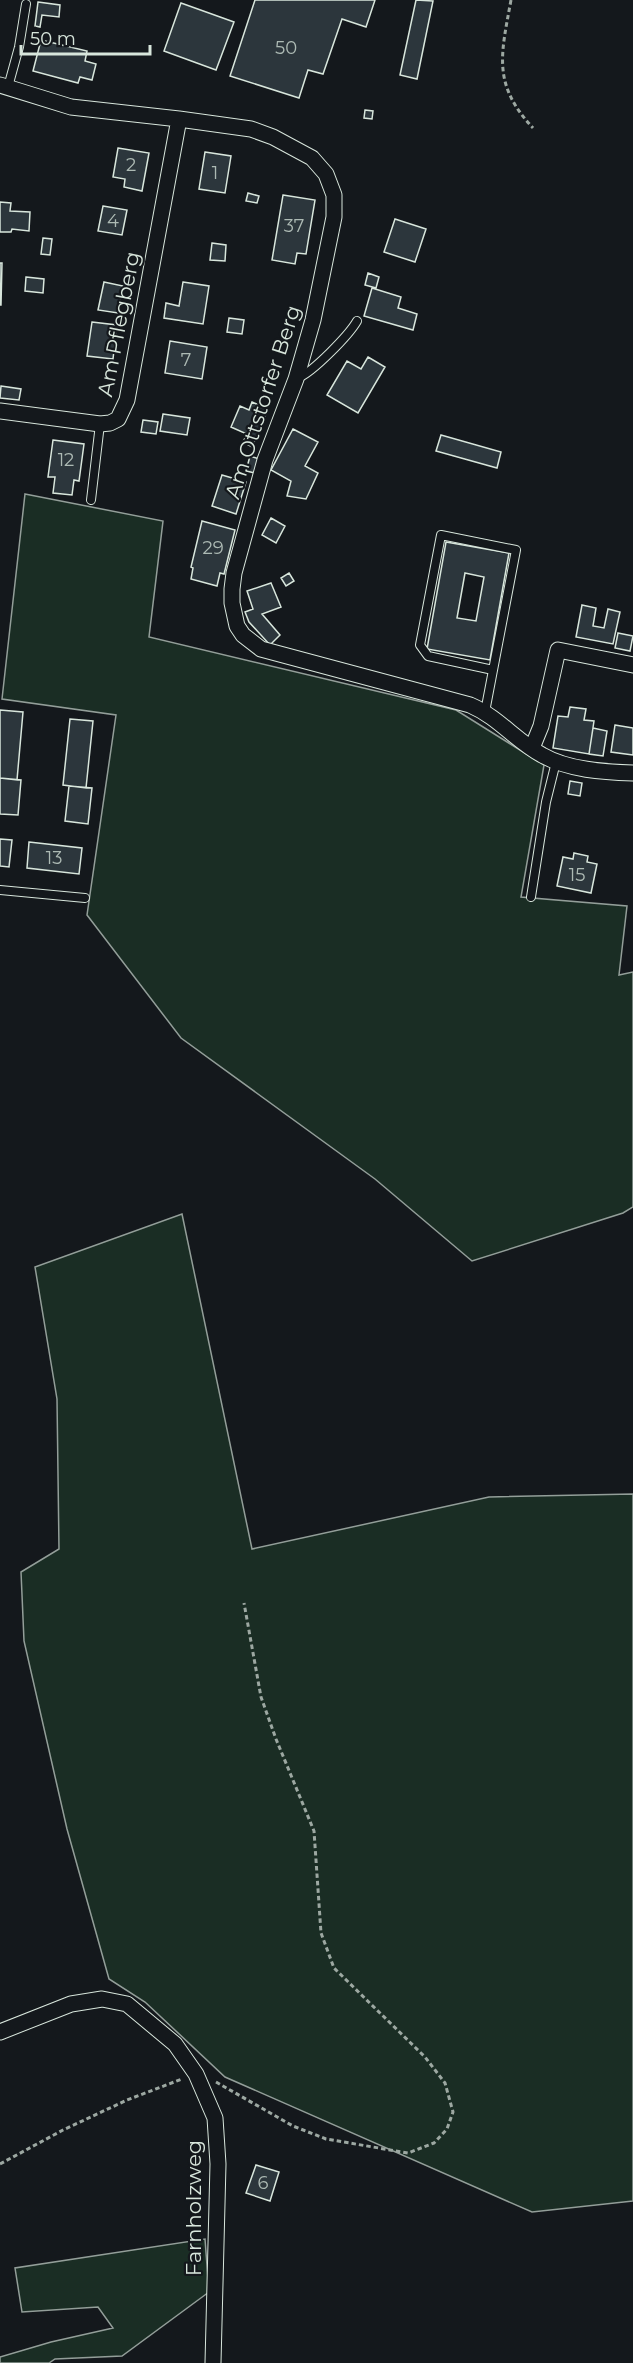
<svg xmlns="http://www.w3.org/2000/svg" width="633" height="2363" font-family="Montserrat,sans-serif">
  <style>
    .green { fill: #1a2d24; stroke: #939e99; stroke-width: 1.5 }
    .building { fill: #2c363c; stroke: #d8e6dc; stroke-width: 1.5; fill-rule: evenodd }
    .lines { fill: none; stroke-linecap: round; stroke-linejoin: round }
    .lane-casing { stroke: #d8e6dc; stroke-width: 10 }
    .street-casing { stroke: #d8e6dc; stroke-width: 17 }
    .path { stroke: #9da8a2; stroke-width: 3; stroke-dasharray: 4.5 3; stroke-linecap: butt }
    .lane { stroke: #14181c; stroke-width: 8 }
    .street { stroke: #14181c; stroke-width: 15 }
    .labels { text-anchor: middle; stroke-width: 4.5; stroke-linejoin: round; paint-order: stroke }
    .number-label { font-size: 18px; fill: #adbab4 }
    .street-label { font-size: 21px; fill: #d8e6dc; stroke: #14181c }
  </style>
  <rect width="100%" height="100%" fill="#14181c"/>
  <!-- green -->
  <path class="green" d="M25 494 163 521 149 637 456 710 544 765 521 897 627 906 619 975 633 972V1207L623 1213 472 1261 375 1179 181 1038 87 915 116 715 2 699Z
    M182 1214 252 1549 489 1497 633 1494V2201L532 2212 225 2077 145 2002 109 1979 67 1829 24 1641 21 1572 59 1549 57 1399 35 1267Z
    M205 2239 209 2292 122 2356 55 2359 49 2363H0V2357L51 2342 113 2328 98 2307 22 2312 15 2268Z"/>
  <!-- building -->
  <path class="building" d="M255 0H375L366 27 342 19 323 74 308 70 299 98 230 76Z
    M416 0 433 1 417 79 400 75Z
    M38 2 60 5 59 17 42 15 40 27 35 26Z
    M181 3 234 22 216 70 164 51Z
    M41 40 87 51 85 61 96 64 92 80 80 77 78 83 33 71Z
    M365 110 373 111 372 119 364 118Z
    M118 148 149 153 142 191 124 187 125 179 113 177Z
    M205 152 231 156 225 193 199 189Z
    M248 193 259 196 257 203 246 201Z
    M283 195 315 200 306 254 297 253 295 264 272 260Z
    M0 202 11 203 10 211 30 212 29 231 12 229 11 232H0Z
    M103 206 127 210 122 235 98 231Z
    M395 219 426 229 415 262 384 252Z
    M43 238 52 239 50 255 41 254Z
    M212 243 226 245 225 261 210 260Z
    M0 263H2L1 305H0Z
    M368 273 379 277 376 288 365 285Z
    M26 277 44 279 43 293 25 291Z
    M104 282 123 286 118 313 98 310Z
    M183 282 209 286 203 324 164 318 166 303 179 306Z
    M372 288 401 297 398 308 417 314 413 330 364 316Z
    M229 318 244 320 242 334 227 332Z
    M92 322 117 325 113 359 87 356Z
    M170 341 207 347 202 379 165 373Z
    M368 357 385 367 358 413 327 395 347 361 361 369Z
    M1 386 21 389 19 400 0 398Z
    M252 402 268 409 252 447 243 442 247 434 231 427 240 406 249 410Z
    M163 414 190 418 187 435 160 431Z
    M143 420 158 422 156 434 141 432Z
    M293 429 318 442 305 466 318 473 306 499 287 496 291 481 271 470Z
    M441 435 501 452 497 468 436 451Z
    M53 440 84 444 79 481 74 480 72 495 53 493 55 477H48Z
    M250 456 259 459 255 473 246 471Z
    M222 475 246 482 236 514 212 506Z
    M271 518 285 526 276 543 262 535Z
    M202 521 235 530 224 574 220 573 217 586 191 579 193 568 191 567Z
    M446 542 509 553 490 660 427 649ZM465 573 484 577 476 621 457 618Z
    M289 573 294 581 286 586 281 578Z
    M271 583 281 607 262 614 280 635 270 645 249 622 245 612 253 609 247 591Z
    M582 605 596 608 593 626 604 628 608 609 620 612 613 644 576 637Z
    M618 633 633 636 630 651 615 648Z
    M570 707 586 709 584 720 594 721 589 754 553 748 558 716 568 717Z
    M0 710 23 712 17 780 0 778Z
    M70 719 93 721 86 788 63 785Z
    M615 725 633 728V755L611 752Z
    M593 728 607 731 603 756 589 754Z
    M0 778 21 780 18 815 0 814Z
    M570 781 582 783 580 796 568 794Z
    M69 786 92 788 88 824 65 821Z
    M0 839 12 840 9 867 0 866Z
    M29 842 82 848 79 874 27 868Z
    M574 853 588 856 587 862 597 864 591 893 557 886 563 857 573 859Z
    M256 2165 279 2172 270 2201 246 2193Z"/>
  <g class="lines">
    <defs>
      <path id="lane" d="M8 87 19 47 26 4
        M298 378C313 372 349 335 357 321
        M91 500 100 424
        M485 712 516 550 441 535 420 645 428 656 493 670
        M0 890 85 898
        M531 897 546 802 556 762"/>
      <path id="street" d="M0 85 71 107 179 119 251 129 273 137 312 158 326 174 334 195V217L313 320 296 379 265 460 234 573 232 589V603L237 626 243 635 261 649 470 705C498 717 516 741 542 755 568 770 604 772 633 773
        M0 411 100 424 110 423 118 419 127 400 179 119
        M532 748 541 726 558 650 633 665
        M0 2032 71 2004 102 1999 127 2004 175 2044 196 2074 215 2118 218 2164 213 2363"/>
    </defs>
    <!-- lane casing -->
    <use href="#lane" class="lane-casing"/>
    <!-- street casing -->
    <use href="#street" class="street-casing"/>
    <!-- path -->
    <path class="path" d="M511 0C501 55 492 84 533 128
      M216 2082 293 2126 326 2139 408 2153 434 2143 447 2129 453 2112 445 2083 425 2057 334 1968 321 1933 314 1831 276 1739 261 1697 244 1603
      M0 2164 63 2130 127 2100 182 2079"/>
    <!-- lane -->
    <use href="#lane" class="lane"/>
    <!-- street -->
    <use href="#street" class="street"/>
  </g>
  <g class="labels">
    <!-- number labels -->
    <g class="number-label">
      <text x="286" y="54">50</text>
      <text x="131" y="171">2</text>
      <text x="215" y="179">1</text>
      <text x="113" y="227">4</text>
      <text x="294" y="232">37</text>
      <text x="186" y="366">7</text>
      <text x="66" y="466">12</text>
      <text x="213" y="554">29</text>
      <text x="54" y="864">13</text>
      <text x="577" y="881">15</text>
      <text x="263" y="2189">6</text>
    </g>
    <!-- street labels -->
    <g class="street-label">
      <text transform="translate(119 324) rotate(-79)" y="7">Am Pflegberg</text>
      <text transform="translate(263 402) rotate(-72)" y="7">Am Ottstorfer Berg</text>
      <text transform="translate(194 2208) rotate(-90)" y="7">Farnholzweg</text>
    </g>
  </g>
  <!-- scale -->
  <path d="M21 45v9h129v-9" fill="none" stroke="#d8e6dc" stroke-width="3"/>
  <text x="30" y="45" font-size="18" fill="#d8e6dc" stroke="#14181c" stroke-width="4.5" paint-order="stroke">50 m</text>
</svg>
